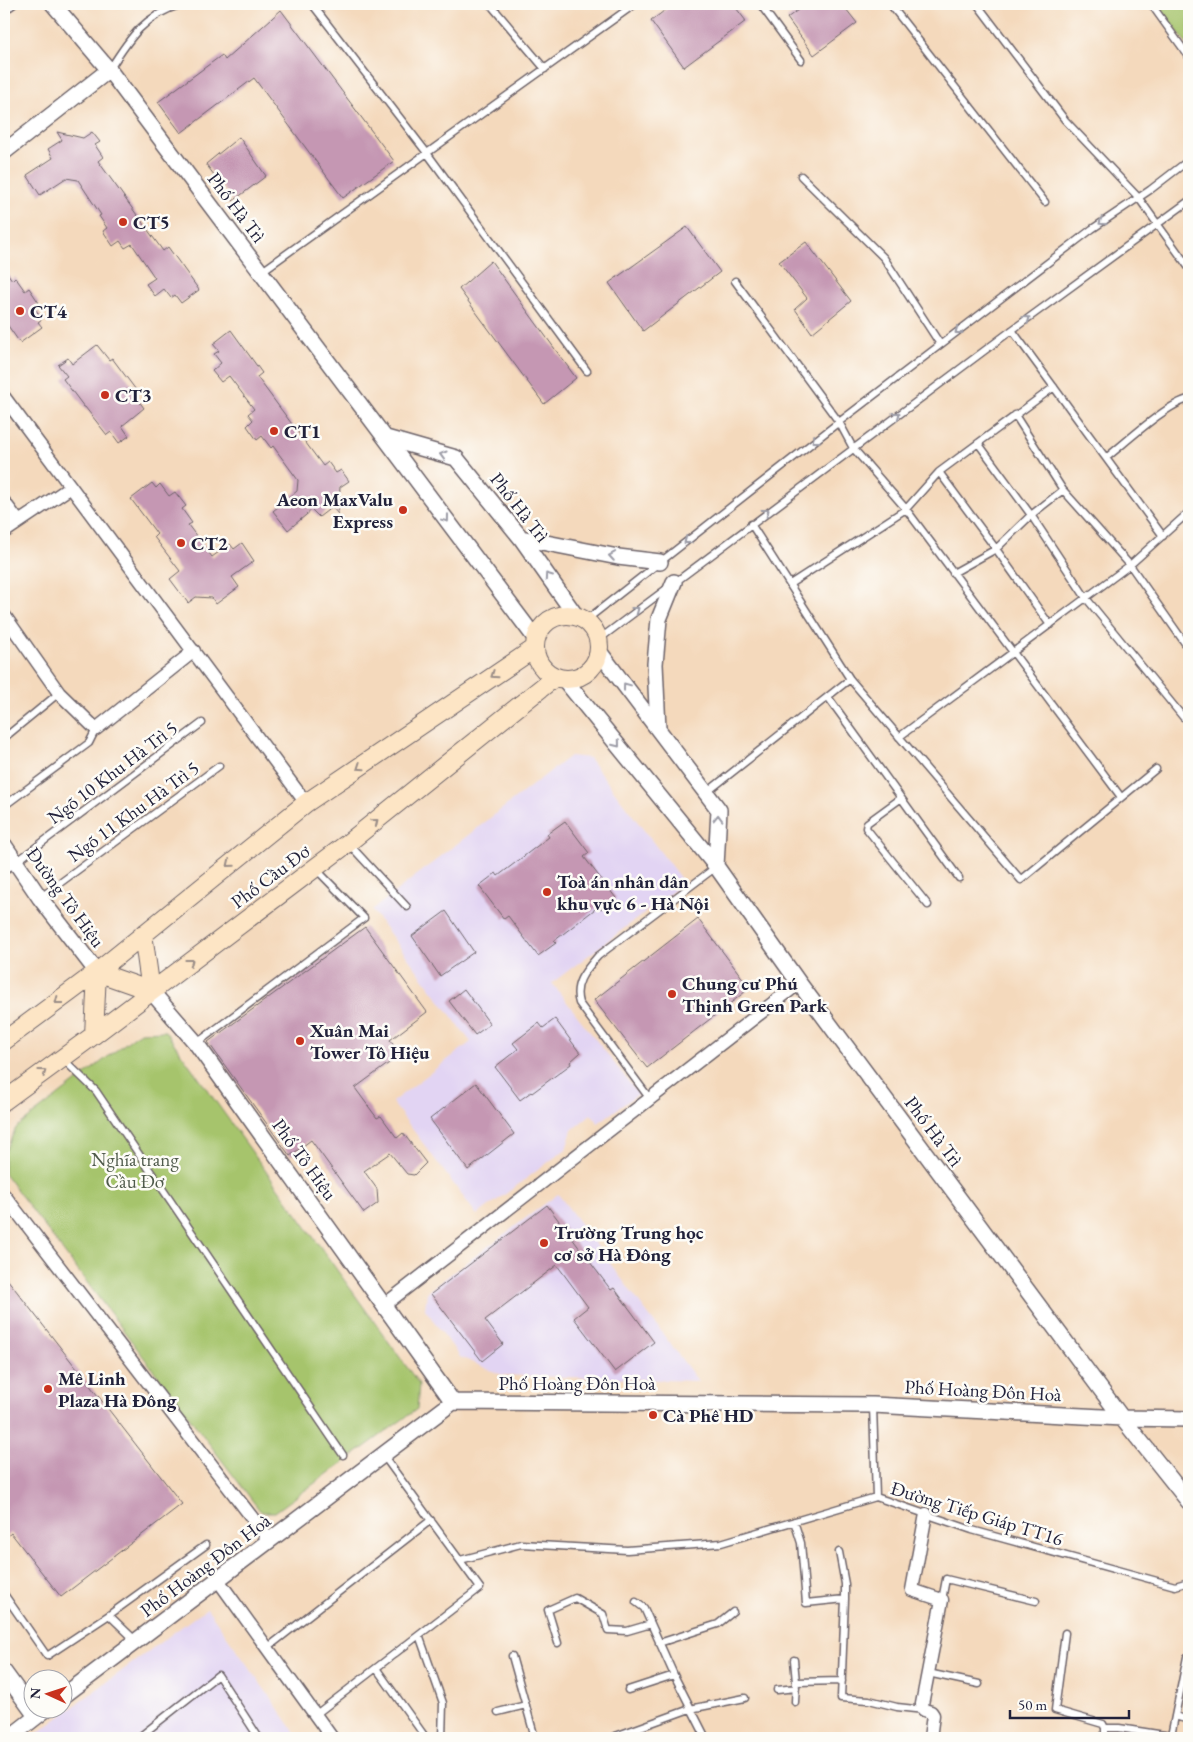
<svg xmlns="http://www.w3.org/2000/svg" width="1193" height="1742" font-family="'EB Garamond',serif">
  <style>
    .built { fill: #e2d4f3 }
    .green { fill: #a6c46c; stroke: #647354 }
    .building { fill: #c597b3 }
    .lines { fill: none; stroke-linecap: round; stroke-linejoin: round }
    .service-casing { stroke: #6c6268; stroke-width: 9 }
    .minor-casing { stroke: #6c6268; stroke-width: 15 }
    .tertiary-casing { stroke: #6c6268; stroke-width: 18 }
    .secondary-casing { stroke: #6c6268; stroke-width: 20 }
    .service { stroke: #fff; stroke-width: 6 }
    .minor { stroke: #fff; stroke-width: 12 }
    .tertiary { stroke: #fff; stroke-width: 15 }
    .secondary { stroke: #fde5c5; stroke-width: 18 }
    .oneway { stroke: #9c9ca7 }
    .oneway2 { stroke: #9a8d87 }
    .poi-dot { fill: #c8321e; stroke: #fdfcf7; stroke-width: 2 }
    .labels { text-anchor: middle; stroke-width: 5; stroke-linejoin: round; paint-order: stroke }
    .street-label { font-size: 19px; fill: #22223b; stroke: #fdfcf7 }
    .poi-label { font-size: 19px; font-weight: bold; fill: #22223b; stroke: #fdfcf7; text-anchor: start }
    .park-label { font-size: 19px; fill: #505b4c; stroke: #fdfcf7 }
  </style>
  <rect width="100%" height="100%" fill="#fdfcf7"/>
  <filter id="ink" filterUnits="userSpaceOnUse"><feTurbulence type="fractalNoise" baseFrequency=".02" numOctaves="2"/><feDisplacementMap in="SourceGraphic" scale="10" xChannelSelector="R" yChannelSelector="G"/><feConvolveMatrix kernelMatrix="1 2 1 2 8 2 1 2 1" color-interpolation-filters="sRGB"/></filter>
  <filter id="wash" filterUnits="userSpaceOnUse"><feTurbulence type="fractalNoise" baseFrequency=".0096" numOctaves="4" result="noise"/><feDisplacementMap in="SourceGraphic" scale="20" xChannelSelector="R" yChannelSelector="G"/><feGaussianBlur stdDeviation="1.12" result="paint"/><feColorMatrix in="noise" values="0 0 0 0 0 0 0 0 0 0 0 0 0 0 0 0 0 1.4 0 .05"/><feComposite in="paint" operator="in"/></filter>
  <g filter="url(#wash)">
    <rect width="100%" height="100%" fill="#f4d9bc"/>
    <!-- built -->
    <path class="built" d="M570 756 589 758 684 883 552 983 638 1094 598 1123 591 1114 572 1130 566 1149 477 1215 392 1102 471 1042 372 910Z
      M558 1194 698 1381 502 1375 460 1357 425 1309 427 1292Z
      M207 1608 299 1738H31Z"/>
    <!-- green -->
    <path class="green" d="M1157 4H1189V47Z
      M165 1031 419 1384 417 1409 275 1512H261L4 1173V1154L16 1128 140 1032Z"/>
    <g id="blocks">
      <!-- building -->
      <path class="building" d="M673 4H733L746 21 684 67 651 21Z
        M806 4H842L857 23 814 55 787 18Z
        M281 10 394 161 343 198 254 78 181 133 158 102 222 55 225 60Z
        M57 132 83 138 92 132 100 142 95 145 103 157 98 161 163 251 168 247 199 290 181 303 175 295 171 298 164 289 155 296 146 284 155 278 132 244 125 248 120 241 113 246 103 231 107 228 99 216 101 215 78 180 66 178 40 195 27 175 53 158 48 149 62 140Z
        M239 137 266 176 233 201 206 164Z
        M687 227 720 272 643 331 609 283Z
        M806 242 851 301 812 333 795 309 807 298 779 262Z
        M491 261 576 378 544 404 459 289Z
        M4 268 12 280 15 277 25 291 29 288 39 303 34 307 42 319 38 322 42 327 20 343 4 320Z
        M231 330 262 373 257 377 323 466 328 462 336 473 341 470 349 481 340 487 338 514 332 507 319 517 312 510 288 530 273 511 297 491 298 480 273 446 271 448 262 436 257 440 247 426 253 420 248 414 254 409 229 376 221 382 212 371 221 363 214 354 219 351 213 344Z
        M97 345 109 360 112 358 136 390 133 393 144 408 122 426 129 436 119 443 111 432 107 435 85 407H84L63 379 67 376 58 365 68 358 72 364Z
        M152 483 156 488 160 484 169 496 175 492 186 506 182 509 192 523 188 525 212 557 230 544 234 549 242 543 254 561 232 577 239 587 216 604 212 598 196 597 188 603 170 579 180 571 154 537 157 534 131 499Z
        M565 821 589 853 584 857 616 898 601 909 599 906 554 941 556 943 538 956 508 916 504 919 479 886 496 873 498 876 549 837 547 834Z
        M446 911 474 952 440 976 412 936Z
        M698 919 750 988 647 1068 594 1000Z
        M365 927 427 1012 390 1040 400 1055 355 1088 377 1118 381 1116 397 1138 403 1133 426 1163 414 1175 407 1174 390 1153 364 1171 377 1189 378 1203 364 1213 311 1140 290 1156 208 1042Z
        M464 989 490 1024 475 1035 449 1001Z
        M555 1019 580 1053 570 1062 571 1064 532 1093 531 1092 520 1100 495 1067 518 1049 513 1043 539 1023 543 1028Z
        M476 1083 514 1134 468 1170 430 1119Z
        M547 1205 611 1290 614 1288 654 1342 615 1372 574 1318 588 1307 557 1265 485 1320 503 1344 482 1361 431 1294Z
        M4 1275 182 1504 61 1597 11 1533 4 1539Z"/>
    </g>
  </g>
  <g filter="url(#ink)">
    <use href="#blocks" fill-opacity="0" stroke="#6c6268" stroke-width="1"/>
    <g class="lines">
      <defs>
        <path id="service" d="M312 4 427 153 587 371
          M490 4 545 69
          M760 4 801 60
          M890 4 1045 202
          M977 4 1065 120 1138 197 1189 268
          M1151 4 1189 57
          M4 11 14 4
          M110 69C130 37 144 16 182 4
          M801 176 884 258 940 344
          M261 272 635 4
          M735 281 839 422 853 448 906 509 1121 797
          M1012 330 1163 536
          M978 443 1031 515 1086 598 1183 717
          M1106 458C1125 443 1168 403 1189 399
          M939 472 996 549 1050 625
          M1063 490 1130 565 1189 649
          M751 524 850 679 1021 880 1156 769
          M953 573 996 549 1031 515 1063 490 1015 415
          M790 584 906 509 939 472 1054 387
          M585 621 839 422 1092 229 1150 190 1189 160
          M598 640 1012 330 1189 201
          M828 697 959 878
          M899 737 1130 565 1189 512
          M4 738 59 693
          M706 793 850 679
          M900 799 867 823 866 828 928 905
          M4 806 89 743 96 729
          M349 844 407 907
          M4 871 202 723
          M41 897 219 766
          M197 1043 364 918 315 868
          M64 1060 96 1091 343 1455
          M650 1099 579 1003C573 983 586 970 598 956L716 867
          M4 1215 14 1208
          M873 1406 876 1497
          M794 1521 801 1543 806 1603 845 1599
          M839 1552 845 1584V1599L841 1698 869 1700 897 1707 924 1710
          M460 1560 521 1544 627 1550 721 1543 876 1497 972 1530 1175 1586 1189 1582
          M4 1594 47 1656 109 1615 136 1641
          M942 1600 946 1579 1036 1601
          M636 1602 644 1608 674 1675 706 1738
          M109 1615 206 1545
          M1065 1633 1055 1710 1103 1724 1105 1728
          M419 1635 443 1703 442 1738
          M558 1643 548 1610 575 1598 603 1614 608 1630 627 1631 651 1624
          M659 1643 718 1624 733 1612
          M267 1648 431 1520
          M512 1656 535 1738
          M794 1660 796 1682
          M376 1668 426 1738
          M928 1673 979 1684
          M628 1690 674 1675
          M777 1690 796 1688
          M795 1702 796 1682 842 1681
          M498 1712 526 1705
          M315 1715 480 1588 383 1455
          M1175 1716 1189 1720
          M1105 1728H1119L1171 1736 1187 1657
          M1105 1728V1738
          M138 1738 218 1675 259 1738
          M610 1738 690 1709 745 1698
          M992 1738H994"/>
        <path id="minor" d="M4 397 306 803
          M4 502 19 522
          M4 532 71 487
          M4 615 59 693 96 729 194 651
          M4 1195 270 1541
          M383 1306 799 983
          M926 1514 912 1590 942 1600 922 1704 924 1710 931 1712 933 1715 930 1738
          M218 1580 332 1738"/>
        <path id="tertiary" d="M53 4 109 70 536 639
          M4 152 109 70
          M386 438 456 458 521 538 576 616
          M521 538 618 557 660 562
          M598 650 719 810 716 866
          M564 679 716 866 799 983 1122 1418 1189 1502
          M658 729 655 664 659 619 674 582
          M4 845 40 898 97 972
          M151 991 196 1043 453 1402
          M4 1672 36 1716
          M62 1697 453 1402 873 1405 1122 1418 1189 1419
          M9 1738 45 1710"/>
        <path id="secondary" d="M535 647a32 32 0 1 1 64 0a32 32 0 1 1-64 0Z
          M143 934 151 991
          M97 972 151 991
          M94 1035 97 972
          M4 1041 97 972 306 803 535 648
          M4 1101 94 1035 348 843 555 677"/>
      </defs>
      <!-- service casing -->
      <use href="#service" class="service-casing"/>
      <!-- minor casing -->
      <use href="#minor" class="minor-casing"/>
      <!-- tertiary casing -->
      <use href="#tertiary" class="tertiary-casing"/>
      <!-- secondary casing -->
      <use href="#secondary" class="secondary-casing"/>
      <!-- service -->
      <use href="#service" class="service"/>
      <!-- minor -->
      <use href="#minor" class="minor"/>
      <!-- tertiary -->
      <use href="#tertiary" class="tertiary"/>
      <!-- secondary -->
      <use href="#secondary" class="secondary"/>
    </g>
    <!-- one-way arrows -->
    <defs><path id="oneway-chevron" d="M-2-3.5L2.5 0L-2 3.5" fill="none" stroke-width="1.6" stroke-linecap="round" stroke-linejoin="round" transform="scale(1.25)"/></defs>
    <g class="oneway">
      <use href="#oneway-chevron" transform="translate(1102 222) rotate(146)"/>
      <use href="#oneway-chevron" transform="translate(1027 319) rotate(-36)"/>
      <use href="#oneway-chevron" transform="translate(958 331) rotate(143)"/>
      <use href="#oneway-chevron" transform="translate(897 415) rotate(-37)"/>
      <use href="#oneway-chevron" transform="translate(815 440) rotate(142)"/>
      <use href="#oneway-chevron" transform="translate(443 455) rotate(-164)"/>
      <use href="#oneway-chevron" transform="translate(766 512) rotate(-37)"/>
      <use href="#oneway-chevron" transform="translate(446 519) rotate(53)"/>
      <use href="#oneway-chevron" transform="translate(687 541) rotate(142)"/>
      <use href="#oneway-chevron" transform="translate(612 556) rotate(-171)"/>
      <use href="#oneway-chevron" transform="translate(548 576) rotate(-125)"/>
      <use href="#oneway-chevron" transform="translate(636 610) rotate(-37)"/>
      <use href="#oneway-chevron" transform="translate(626 686) rotate(-127)"/>
      <use href="#oneway-chevron" transform="translate(617 744) rotate(51)"/>
      <use href="#oneway-chevron" transform="translate(718 818) rotate(-89)"/>
    </g>
    <g class="oneway2">
      <use href="#oneway-chevron" transform="translate(494 675) rotate(146)"/>
      <use href="#oneway-chevron" transform="translate(360 767) rotate(146)"/>
      <use href="#oneway-chevron" transform="translate(375 822) rotate(-39)"/>
      <use href="#oneway-chevron" transform="translate(230 864) rotate(141)"/>
      <use href="#oneway-chevron" transform="translate(190 962) rotate(-37)"/>
      <use href="#oneway-chevron" transform="translate(58 1001) rotate(143)"/>
      <use href="#oneway-chevron" transform="translate(43 1072) rotate(-36)"/>
    </g>
  </g>
  <!-- markers -->
  <g class="poi-dot">
    <circle cx="123" cy="222" r="5"/>
    <circle cx="20" cy="311" r="5"/>
    <circle cx="105" cy="395" r="5"/>
    <circle cx="274" cy="431" r="5"/>
    <circle cx="403" cy="510" r="5"/>
    <circle cx="181" cy="543" r="5"/>
    <circle cx="547" cy="892" r="5"/>
    <circle cx="672" cy="994" r="5"/>
    <circle cx="300" cy="1041" r="5"/>
    <circle cx="544" cy="1243" r="5"/>
    <circle cx="48" cy="1389" r="5"/>
    <circle cx="653" cy="1415" r="5"/>
  </g>
  <g class="labels">
    <!-- street labels -->
    <g class="street-label">
      <text transform="translate(237 207) rotate(53)" y="7">Phố Hà Trì</text>
      <text transform="translate(520 507) rotate(52)" y="7">Phố Hà Trì</text>
      <text transform="translate(112 772) rotate(-37)" y="7">Ngõ 10 Khu Hà Trì 5</text>
      <text transform="translate(133 811) rotate(-36)" y="7">Ngõ 11 Khu Hà Trì 5</text>
      <text transform="translate(270 876) rotate(-37)" y="7">Phố Cầu Đơ</text>
      <text transform="translate(66 897) rotate(54)" y="7">Đường Tô Hiệu</text>
      <text transform="translate(934 1131) rotate(53)" y="7">Phố Hà Trì</text>
      <text transform="translate(305 1159) rotate(54)" y="7">Phố Tô Hiệu</text>
      <text x="577" y="1390">Phố Hoàng Đôn Hoà</text>
      <text transform="translate(983 1390) rotate(3)" y="7">Phố Hoàng Đôn Hoà</text>
      <text transform="translate(977 1513) rotate(17)" y="7">Đường Tiếp Giáp TT16</text>
      <text transform="translate(205 1565) rotate(-37)" y="7">Phố Hoàng Đôn Hoà</text>
    </g>
    <!-- poi labels -->
    <g class="poi-label">
      <text x="133" y="229">CT5</text>
      <text x="30" y="318">CT4</text>
      <text x="115" y="402">CT3</text>
      <text x="284" y="438">CT1</text>
      <text x="393" y="506" text-anchor="end">Aeon MaxValu<tspan x="393" dy="22">Express</tspan></text>
      <text x="191" y="550">CT2</text>
      <text x="557" y="888">Toà án nhân dân<tspan x="557" dy="22">khu vực 6 - Hà Nội</tspan></text>
      <text x="682" y="990">Chung cư Phú<tspan x="682" dy="22">Thịnh Green Park</tspan></text>
      <text x="310" y="1037">Xuân Mai<tspan x="310" dy="22">Tower Tô Hiệu</tspan></text>
      <text x="554" y="1239">Trường Trung học<tspan x="554" dy="22">cơ sở Hà Đông</tspan></text>
      <text x="58" y="1385">Mê Linh<tspan x="58" dy="22">Plaza Hà Đông</tspan></text>
      <text x="663" y="1422">Cà Phê HD</text>
    </g>
    <!-- park labels -->
    <g class="park-label">
      <text x="135" y="1166">Nghĩa trang<tspan x="135" dy="22">Cầu Đơ</tspan></text>
    </g>
  </g>
  <!-- margin -->
  <rect width="1193" height="1742" fill="none" stroke="#fdfcf7" stroke-width="20"/>
  <!-- north arrow -->
  <g transform="translate(48 1694) rotate(273)"><circle r="24" fill="#fdfcf7" stroke="#a5a5ac"/>
  <path d="M0-4L9 19L0 12L-9 19Z" fill="#c8321e"/>
  <text y="-8" font-size="14" font-weight="bold" text-anchor="middle" fill="#22223b">N</text>
  </g>
  <!-- scale -->
  <path d="M1010 1710v8h119v-8" fill="none" stroke="#22223b" stroke-width="2.5"/>
  <text x="1018" y="1710" font-size="15" fill="#22223b" stroke="#fdfcf7" stroke-width="4" paint-order="stroke">50 m</text>
</svg>
